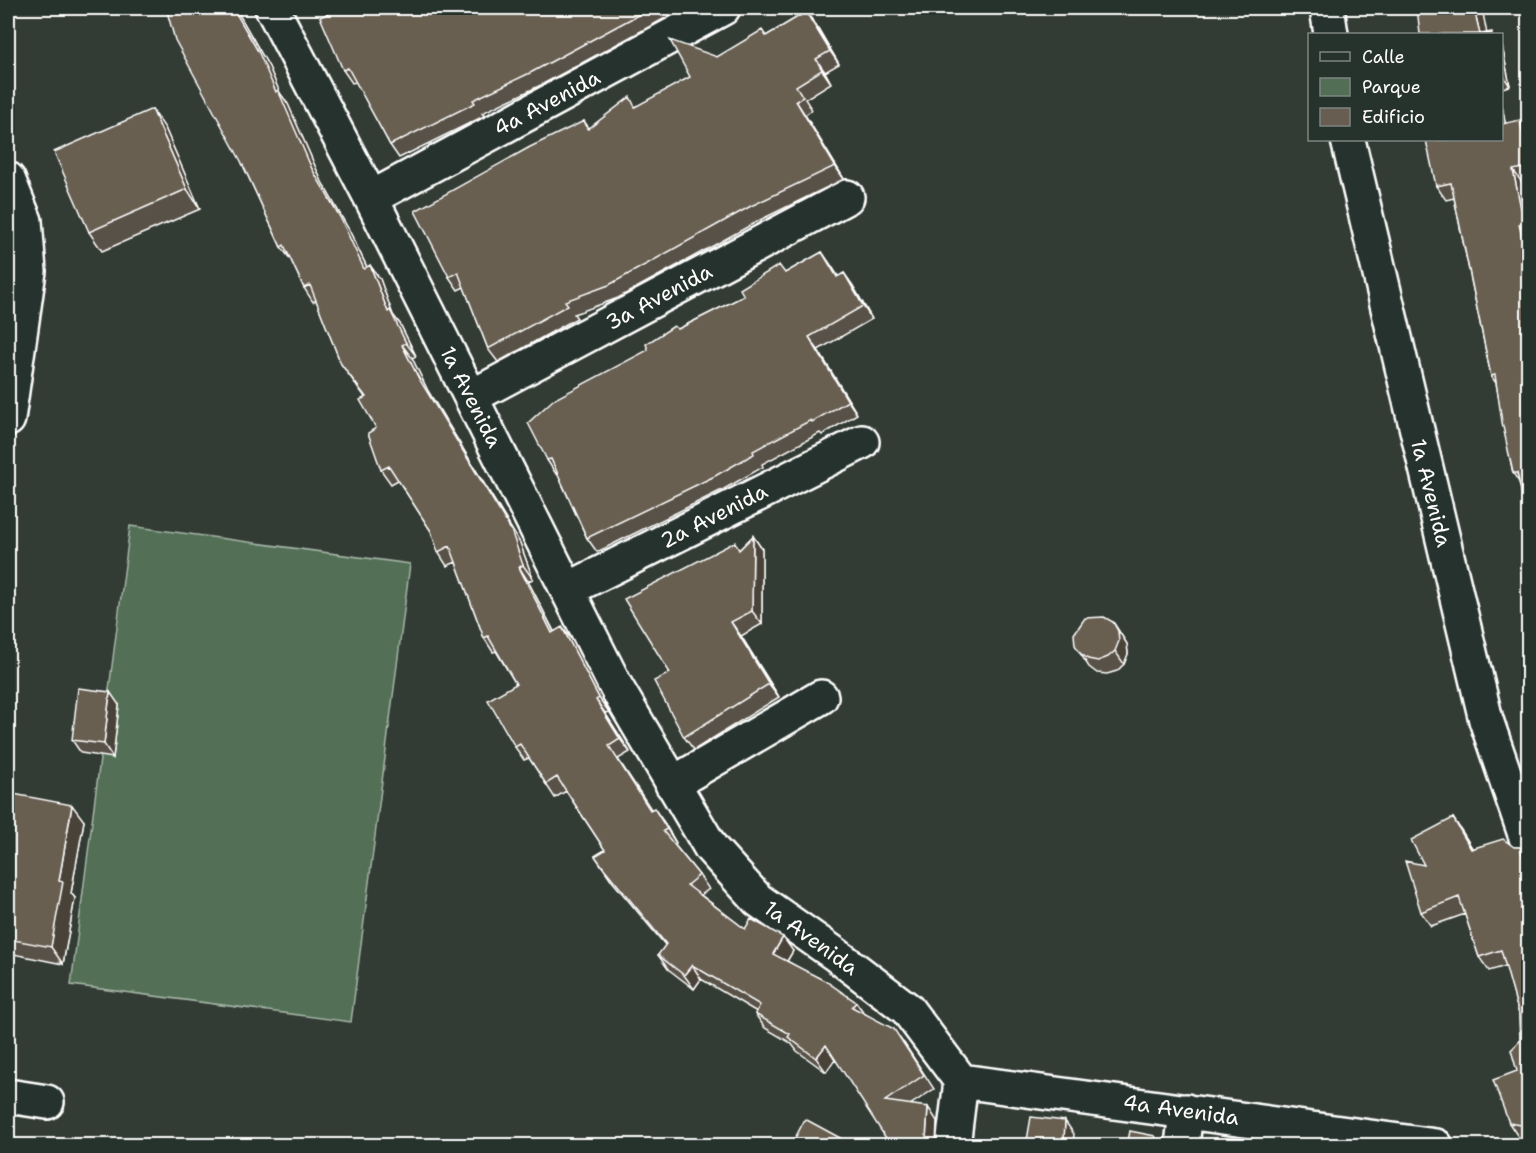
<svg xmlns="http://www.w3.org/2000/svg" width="1536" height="1153" font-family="'Shantell Sans',sans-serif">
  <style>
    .green { fill: #526f56; stroke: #a8b7aa; stroke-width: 1.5 }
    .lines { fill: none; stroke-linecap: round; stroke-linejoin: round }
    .minor-casing { stroke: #fff; stroke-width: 38 }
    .minor { stroke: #26332d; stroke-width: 33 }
    .wall { fill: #595146; stroke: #fff; stroke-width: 1.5 }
    .shaded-wall { fill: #484239; stroke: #fff; stroke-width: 1.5 }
    .building { fill: #675e51; stroke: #fff; stroke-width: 1.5 }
    .labels { text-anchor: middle; stroke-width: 4.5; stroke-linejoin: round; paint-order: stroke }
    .street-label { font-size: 21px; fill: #fff; stroke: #26332d }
  </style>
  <rect width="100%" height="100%" fill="#333c34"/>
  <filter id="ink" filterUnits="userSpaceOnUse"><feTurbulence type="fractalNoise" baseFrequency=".0167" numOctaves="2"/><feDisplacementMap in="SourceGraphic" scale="12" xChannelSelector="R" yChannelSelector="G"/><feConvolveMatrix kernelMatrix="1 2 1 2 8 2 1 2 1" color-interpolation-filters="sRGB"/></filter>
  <g filter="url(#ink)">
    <!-- green -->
    <path class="green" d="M130 526 410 564 351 1022 71 985Z"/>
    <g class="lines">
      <defs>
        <path id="minor" d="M272 8 371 198 616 687 711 848 758 900 835 954 907 1009 961 1081
          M1327 8 1331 34
          M1348 140 1486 720 1528 843
          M8 179 25 221 29 271 8 419
          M371 198 723 8
          M471 397 847 197
          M567 590 862 442
          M672 784 821 697
          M961 1081 1436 1146
          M8 1096 47 1102
          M953 1146 961 1081
          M1182 1146 1186 1111"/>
      </defs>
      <!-- minor casing -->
      <use href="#minor" class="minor-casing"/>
      <!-- minor -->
      <use href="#minor" class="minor"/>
    </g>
    <!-- wall -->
    <path class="wall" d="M342 8H684L541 85 482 113 484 116 399 158 390 145 356 82 352 83 343 70Z
      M806 12 816 25 839 64 825 72 831 83 805 99 812 110 805 115 844 179 760 220 618 298 574 314 577 318 498 362 488 349 464 287 458 290 449 277 584 121 589 128 637 107 690 77 717 57 766 36Z
      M240 16 269 67 280 93 288 104 322 182 349 230 367 267 380 279 393 315 400 324 416 356 412 358 428 391 520 543 533 579 528 581 554 631 572 640 609 712 605 713 630 752 618 759 651 809 663 821 676 843 674 844 699 875 709 889 701 895 745 929 793 951 787 961 856 1002 864 1013 904 1043 934 1089 910 1105 937 1121 936 1146 835 1060 826 1072 797 1051 791 1043 765 1028 755 1014 757 1012 701 979 694 989 668 969 658 955 666 946 612 881 595 856 605 850 566 791 555 798 529 758 524 760 515 747 516 684 496 651 493 652 484 638 456 562 447 566 438 552 431 531 398 480 391 484 381 470 376 428 365 397 341 364 316 300 313 302 304 288 291 260 281 247 242 163Z
      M1502 46 1510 86 1502 88Z
      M1502 105 1505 123 1528 133V183L1523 184 1528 211V520L1519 482 1513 473 1496 383 1491 376 1454 198 1446 200 1436 186 1502 140Z
      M165 128 200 209 102 251 89 232Z
      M822 252 838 277 844 273 853 286 872 319 818 350 857 414 822 435 820 433 762 464 763 467 724 489 597 552 587 538 557 473 556 474 547 460 648 350 678 329 744 296Z
      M753 536 762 549V624L741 636 779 697 694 750 684 737 670 673 740 549Z
      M1113 622 1127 644 1128 654 1124 664 1117 671 1107 674 1097 673 1089 667 1080 653Z
      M119 705 113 758 81 753 72 740Z
      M8 793 84 821 71 893 75 898 63 964 8 953Z
      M1453 818 1472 848 1520 847 1528 858V1139L1519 1138 1509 1123 1517 1071 1520 1041 1519 1014 1506 966 1489 971 1479 957 1465 914 1431 926 1421 912 1424 865Z"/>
    <!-- shaded-wall -->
    <path class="shaded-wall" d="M233 8H237L240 16 269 67 280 93 288 104 322 182 349 230 374 282 364 269 312 169 276 92Z
      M1474 8H1482L1487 34H1480Z
      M806 12 816 25 839 64 830 51Z
      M1502 46 1510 86 1502 74Z
      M816 59 825 72 831 83 822 70Z
      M796 101 805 115 844 179 835 166Z
      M1502 105 1508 139 1502 129Z
      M152 109 165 128 200 209 187 189Z
      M1520 120 1528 133V160Z
      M1513 170 1523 184 1528 211V229L1524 223Z
      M1519 224 1528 237V265Z
      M822 252 831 265 847 290 837 277Z
      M370 265 380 279 393 315 400 324 416 356 406 343 388 312Z
      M844 273 853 286 872 319 863 306Z
      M809 337 818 350 857 414 848 401Z
      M402 345 412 358 428 391 520 543 533 579 523 565 418 377Z
      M753 536 762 549V624L752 611Z
      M519 567 528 581 561 646 552 633Z
      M731 622 741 636 779 697 769 684Z
      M1113 622 1127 644 1128 654 1124 664 1115 651Z
      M562 627 572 640 609 712 599 698Z
      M110 692 119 705 113 758 104 744Z
      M596 700 605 713 630 752 620 739Z
      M72 805 84 821 71 893 75 898 63 964 51 947 59 881Z
      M654 808 663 821 676 843 667 829Z
      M1453 818 1463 833 1481 863 1471 849Z
      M1520 847 1528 858V878V877Z
      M1523 878 1528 886V894Z
      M783 937 793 951 783 968 773 954Z
      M692 965 701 979 694 989 684 975Z
      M856 1002 866 1016 852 1007Z
      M826 1045 835 1059 826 1072 816 1058Z
      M928 1107 937 1121 936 1146H931L926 1139Z
      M1065 1121 1074 1134 1073 1146 1064 1139Z"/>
    <!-- building -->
    <path class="building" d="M166 8H233L259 53 276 92 278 90 312 169 340 217 364 269 370 265 388 312 390 310 406 343 402 345 418 377 511 530 523 565 519 567 552 633 562 627 599 698 596 700 620 739 609 746 650 810 654 808 667 829 663 831 699 875 687 885 745 929 751 919 783 937 773 954 827 982 856 1002 852 1007 894 1029 924 1075 885 1101 928 1107 926 1139 933 1146H891L826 1045 816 1058 788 1037 790 1034 755 1014 760 1005 692 965 684 975 658 955 666 944 603 867 595 856 605 850 557 777 546 784 520 744 515 747 488 700 516 684 488 636 484 638 450 546 438 552 431 531 389 466 381 470 368 433 376 428 360 400 366 397 341 364 310 285 304 288 284 245 281 247 242 163 175 40Z
      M342 8H651L532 72 473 100 475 103 390 145 348 68 343 70 320 17Z
      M1417 8H1474L1480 34H1420Z
      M806 12 830 51 816 59 822 70 796 86 803 97 796 101 835 166 751 206 609 285 565 301 568 305 488 349 458 272 449 277 415 211 530 147 584 121 588 129 630 97 635 107 690 77 670 40 717 57 762 30 766 36Z
      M1492 32V34H1481Z
      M152 109 187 189 89 232 54 152Z
      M1520 120 1528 160V167L1513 170 1524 223 1519 224 1528 265V520L1517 473H1513L1502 422 1495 375 1491 376 1451 183 1436 186 1426 140H1502V124Z
      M822 252 837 277 844 273 863 306 809 337 848 401 812 422 811 420 753 451 754 454 715 476 587 538 551 459 547 460 528 423 553 400 648 350 646 344 674 326 678 329 744 296 740 289 779 265 785 273Z
      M1528 525V548L1524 526Z
      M753 536 752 611 731 622 769 684 684 737 654 681 670 673 624 599 735 542 739 550Z
      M1104 617 1113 622 1118 631 1119 641 1115 651 1108 657 1098 661 1088 659 1080 653 1075 645 1074 634 1085 618Z
      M78 688 110 692 104 744 72 740Z
      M8 793 72 805 59 881 63 882 51 947 8 939Z
      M1453 818 1471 849 1503 839 1514 847H1520L1528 877 1523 878 1528 894V1126L1509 1123 1493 1080 1517 1071 1511 1050 1520 1041 1519 1014 1501 950 1479 957 1459 897 1421 912 1405 861 1424 865 1411 840Z
      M1031 1117 1065 1121 1064 1139 1110 1146H1026Z
      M805 1119 855 1146H791Z
      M1130 1131 1155 1136 1160 1146H1127Z"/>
  </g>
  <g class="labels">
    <!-- street labels -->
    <g class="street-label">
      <text transform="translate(547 103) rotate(-28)" y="7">4a Avenida</text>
      <text transform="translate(659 297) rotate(-28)" y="7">3a Avenida</text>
      <text transform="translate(471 397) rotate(63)" y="7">1a Avenida</text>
      <text transform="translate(1431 493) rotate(76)" y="7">1a Avenida</text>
      <text transform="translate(714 516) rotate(-27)" y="7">2a Avenida</text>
      <text transform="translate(811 938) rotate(36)" y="7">1a Avenida</text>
      <text transform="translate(1181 1110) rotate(8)" y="7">4a Avenida</text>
    </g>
  </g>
  <!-- margin -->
  <rect width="1536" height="1153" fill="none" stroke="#26332d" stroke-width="30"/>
  <rect x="15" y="15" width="1506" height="1123" fill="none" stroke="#fff" stroke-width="2" filter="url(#ink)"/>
  <!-- legend -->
  <rect x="1308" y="33" width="195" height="108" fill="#26332d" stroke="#7d8581" stroke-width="1.5"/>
  <rect x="1320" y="52" width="30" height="9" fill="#26332d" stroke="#7d8581" stroke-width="1.5"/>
  <text x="1362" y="63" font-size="18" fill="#ffffff">Calle</text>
  <rect x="1320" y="78" width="30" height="18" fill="#526f56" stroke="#7d8581" stroke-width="1.5"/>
  <text x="1362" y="93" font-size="18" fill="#ffffff">Parque</text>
  <rect x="1320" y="108" width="30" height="18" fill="#675e51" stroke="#7d8581" stroke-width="1.5"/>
  <text x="1362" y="123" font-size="18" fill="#ffffff">Edificio</text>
</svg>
